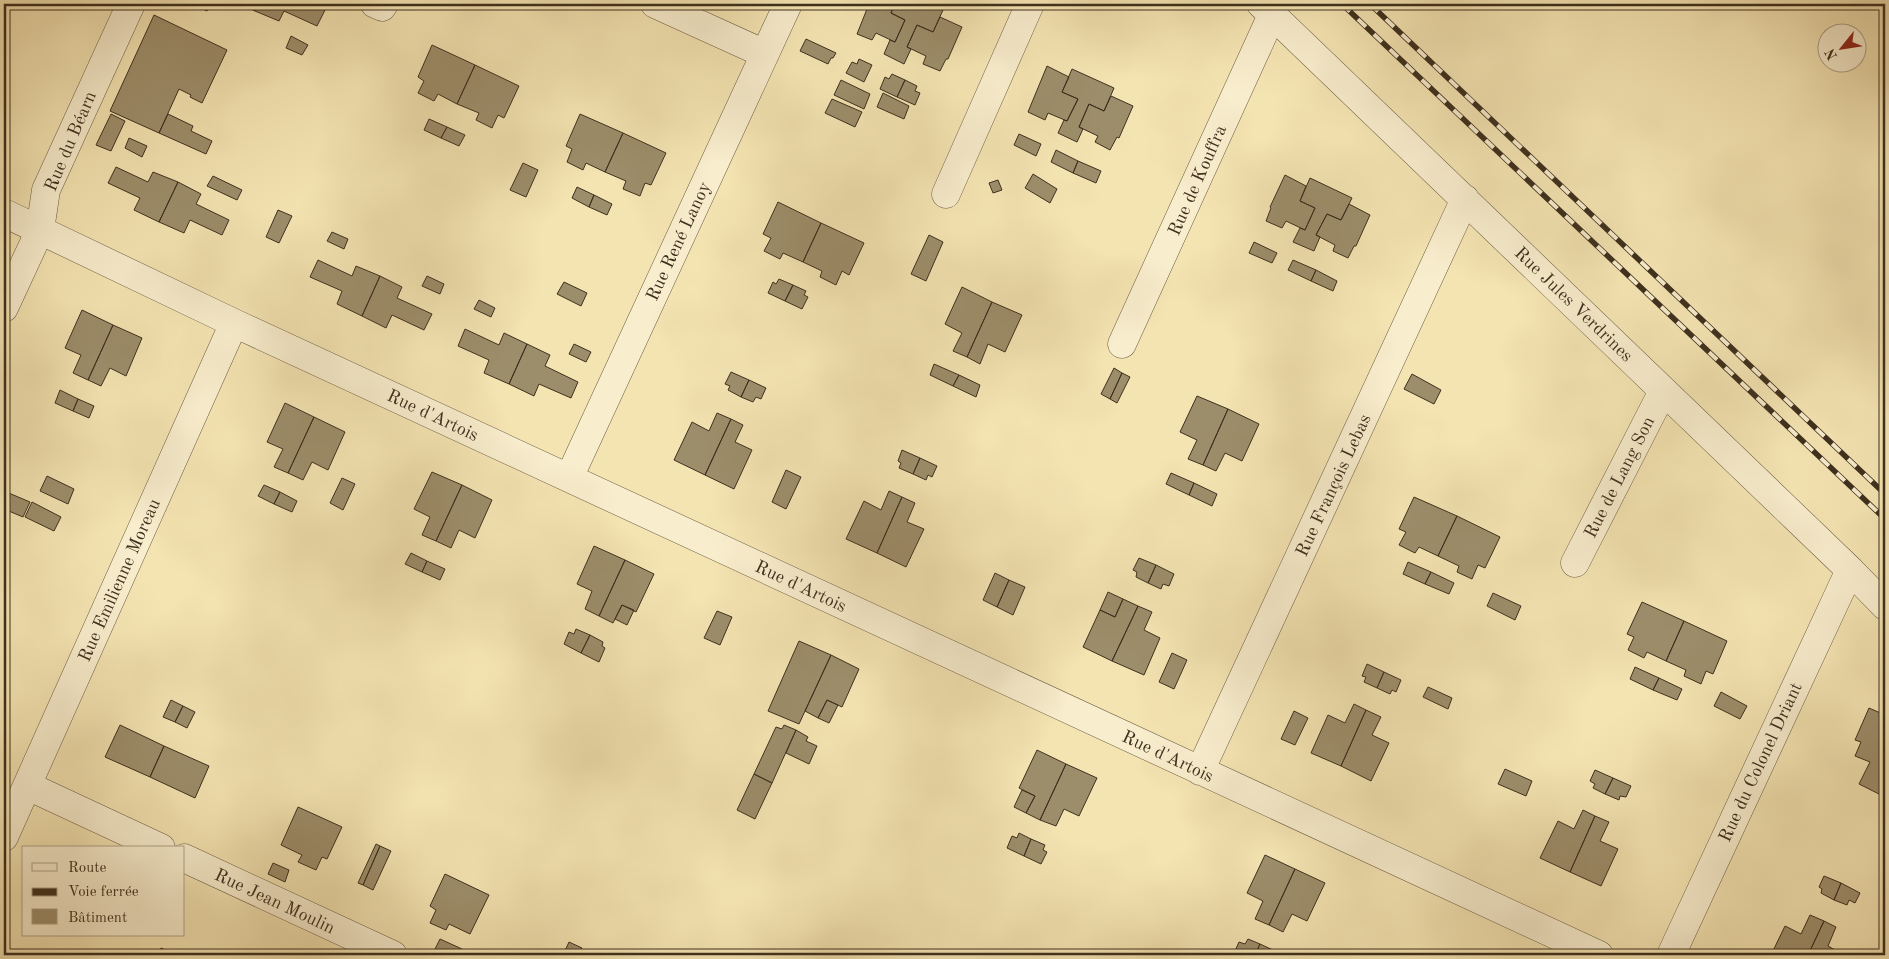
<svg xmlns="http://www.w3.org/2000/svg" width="1889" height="959" font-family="'Old Standard TT',serif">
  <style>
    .building { fill: #9d8e6b; stroke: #3e301e }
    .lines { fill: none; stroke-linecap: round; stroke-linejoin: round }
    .minor-casing { stroke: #6c5d43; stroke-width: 29 }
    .minor { stroke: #f8edcd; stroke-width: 28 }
    .rail-casing { stroke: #3e301e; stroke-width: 5.5 }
    .rail { stroke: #f8edcd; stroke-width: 4; stroke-dasharray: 11; stroke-linecap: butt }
    .labels { text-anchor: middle; stroke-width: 5; stroke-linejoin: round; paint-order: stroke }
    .street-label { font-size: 18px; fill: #3e301e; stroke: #f8edcd }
  </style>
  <rect width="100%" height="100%" fill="#f4e4b2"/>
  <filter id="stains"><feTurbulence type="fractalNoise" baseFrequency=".004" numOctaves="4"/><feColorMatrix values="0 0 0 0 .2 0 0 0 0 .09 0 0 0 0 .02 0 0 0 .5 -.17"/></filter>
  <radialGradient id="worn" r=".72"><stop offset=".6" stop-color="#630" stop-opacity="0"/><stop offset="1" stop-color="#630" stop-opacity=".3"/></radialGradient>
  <!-- building -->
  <path class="building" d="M192 4H210L207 11Z
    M240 4H259L255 11Z
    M259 4H312L325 10 317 26 284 11 279 21 255 11Z
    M869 4H895L891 13 905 20 895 42 876 33 872 40 857 34Z
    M895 4H930L943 10 933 32 917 25 907 47 911 49 904 64 884 54 890 40 895 42 905 20 891 13Z
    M154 15 227 50 202 103 190 97 191 95 179 89 159 133 110 111Z
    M940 17 962 27 948 59H946L940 71 923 64 926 56 907 47 917 25 933 32Z
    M291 36 308 45 302 55 286 48Z
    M806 39 836 53 833 58H831L828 64 800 51Z
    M4 45 10 48 4 61Z
    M432 45 475 65 457 104 438 94 434 101 418 93 424 81 418 77Z
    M859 59 872 65 864 82 846 73 852 62 857 64Z
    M475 65 519 86 504 118 498 115 492 128 476 120 479 113 457 104Z
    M1047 66 1069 77 1062 92 1078 99 1067 121 1048 113 1045 120 1028 112Z
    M1072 69 1114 88 1104 111 1089 104 1079 127 1083 129 1077 142 1058 133 1064 120 1067 121 1078 99 1062 92Z
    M892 74 905 80 897 97 880 89 885 77 889 79Z
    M841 80 870 94 864 109 834 95Z
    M905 80 917 86 915 91 920 93 915 105 897 97Z
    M883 93 909 106 904 119 877 107Z
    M1111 96 1133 106 1119 138 1117 137 1110 150 1095 142 1098 136 1079 127 1089 104 1104 111Z
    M832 99 862 112 855 127 825 113Z
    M111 114 125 121 111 151 96 145Z
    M168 114 193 126 191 131 212 141 206 154 159 133Z
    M580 114 623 133 605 172 586 163 583 170 567 162 572 149 566 146Z
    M429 119 447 127 441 138 424 130Z
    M447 127 465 135 459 146 441 138Z
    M623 133 666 153 651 185 645 183 640 196 623 189 626 181 605 172Z
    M1019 134 1041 144 1036 156 1014 145Z
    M129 138 147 146 142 157 125 148Z
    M1056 150 1078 161 1073 173 1051 162Z
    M1078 161 1101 171 1096 183 1073 173Z
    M523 163 538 170 526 197 510 190Z
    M116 167 148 182 153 172 178 182 159 222 134 210 140 198 108 183Z
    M1033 174 1057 189 1050 203 1025 188Z
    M1285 175 1306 186 1300 201 1315 208 1305 230 1286 221 1282 228 1266 221 1271 208 1270 207Z
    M213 176 242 190 237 200 207 186Z
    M1310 178 1352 198 1341 220 1327 214 1316 235 1320 237 1314 251 1293 242 1300 228 1305 230 1315 208 1300 201Z
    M998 180 1002 190 993 193 989 183Z
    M178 182 201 194 196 204 229 220 222 235 190 220 184 233 159 222Z
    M577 187 594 195 589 207 572 198Z
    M594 195 612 204 607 215 589 207Z
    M778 202 821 223 803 262 783 253 780 259 764 251 771 238 763 234Z
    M1349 204 1370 215 1356 246H1354L1348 258 1333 251 1335 245 1316 235 1327 214 1341 220Z
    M278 210 292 216 279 243 266 237Z
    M821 223 864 243 849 275 842 271 836 285 820 277 822 271 803 262Z
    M332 232 348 239 344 249 327 241Z
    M929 235 943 242 926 281 911 274Z
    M1254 242 1277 253 1272 263 1249 253Z
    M318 260 352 276 356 266 380 276 362 316 337 304 342 291 310 277Z
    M1293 260 1316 270 1311 281 1288 270Z
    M1316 270 1337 281 1333 291 1311 281Z
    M380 276 402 287 397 298 432 314 424 330 392 315 386 328 362 316Z
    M427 276 444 284 440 294 422 286Z
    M779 279 793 285 785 301 768 293 773 282 776 284Z
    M564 282 587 293 581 306 557 294Z
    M793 285 806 291 804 295 808 297 802 309 785 301Z
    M962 287 992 302 967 357 953 351 962 333 945 324Z
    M479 300 495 308 491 317 474 309Z
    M992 302 1022 315 1005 352 988 344 980 364 967 357Z
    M82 310 113 325 88 380 73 373 81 355 65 348Z
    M113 325 142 338 126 376 110 368 101 386 88 380Z
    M465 329 499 345 504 333 527 344 509 384 484 373 489 360 458 346Z
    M527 344 550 355 545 366 578 382 571 398 539 384 534 396 509 384Z
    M574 344 591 352 586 362 569 354Z
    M934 364 959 375 953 386 930 375Z
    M1114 368 1122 373 1110 399 1101 394Z
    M731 372 749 380 741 397 728 390 730 386 725 384Z
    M1122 373 1130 377 1117 403 1110 399Z
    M1412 374 1441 390 1434 404 1404 389Z
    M959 375 980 385 976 397 953 386Z
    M749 380 766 388 761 399 756 397 753 402 741 397Z
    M60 390 78 399 73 411 55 403Z
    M1197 396 1228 409 1203 465 1188 459 1197 440 1180 432Z
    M78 399 94 406 89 418 73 411Z
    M285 403 314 417 288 473 274 467 283 449 267 442Z
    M1228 409 1259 424 1242 461 1225 453 1216 471 1203 465Z
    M717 413 731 419 705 475 674 460 692 422 709 431Z
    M314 417 345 432 328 470 312 462 303 480 288 473Z
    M731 419 743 425 735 442 752 450 734 489 705 475Z
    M902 450 920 458 913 474 899 468 901 463 898 461Z
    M920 458 937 466 932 477 928 475 926 480 913 474Z
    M786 470 801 477 786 509 772 502Z
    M432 472 462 485 436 541 422 535 430 517 414 509Z
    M1171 473 1194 483 1189 495 1166 484Z
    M47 476 74 489 68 504 40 491Z
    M342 478 355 484 343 510 330 503Z
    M1194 483 1217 494 1212 506 1189 495Z
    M264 485 280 492 274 504 258 496Z
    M462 485 492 500 475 538 459 530 451 548 436 541Z
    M4 491 30 502 23 517 4 509Z
    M889 491 902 497 877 553 846 539 864 501 881 510Z
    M280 492 297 501 292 512 274 504Z
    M902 497 915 503 907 522 924 529 906 567 877 553Z
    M1414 497 1457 516 1438 556 1419 547 1415 553 1399 545 1406 532 1399 529Z
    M32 502 61 517 54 531 25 517Z
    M1457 516 1500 537 1485 568 1478 565 1472 579 1457 572 1459 566 1438 556Z
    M594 546 625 560 599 616 585 609 592 591 577 584Z
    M411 553 427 561 422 572 405 564Z
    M1139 558 1156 565 1148 583 1136 577 1137 572 1133 570Z
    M625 560 654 574 636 612 622 605 613 623 599 616Z
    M427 561 445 569 440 580 422 572Z
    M1408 562 1431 572 1425 584 1403 574Z
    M1156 565 1174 574 1169 586 1163 584 1161 589 1148 583Z
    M1431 572 1454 583 1449 594 1425 584Z
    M995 573 1009 580 997 607 983 600Z
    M1009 580 1025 587 1013 615 997 607Z
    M1108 592 1123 599 1115 617 1100 610Z
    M1493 593 1521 606 1515 620 1487 606Z
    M1123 599 1138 606 1112 661 1083 647 1100 610 1115 617Z
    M1642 602 1684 621 1666 661 1647 652 1644 658 1628 650 1634 637 1627 634Z
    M622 605 634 610 627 625 615 619Z
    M1138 606 1152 612 1144 630 1160 638 1144 675 1112 661Z
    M717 611 732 617 720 645 704 638Z
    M1684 621 1727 641 1713 674 1706 671 1701 684 1684 676 1686 670 1666 661Z
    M576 629 590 635 581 653 564 644 569 632 574 634Z
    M590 635 603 642 602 646 605 648 599 662 581 653Z
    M799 641 831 655 799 724 768 711Z
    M1172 653 1187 660 1174 689 1159 682Z
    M831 655 859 669 842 707 827 700 818 718 805 711Z
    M1367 664 1384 672 1377 688 1364 682 1366 677 1362 676Z
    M1635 667 1659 678 1653 690 1630 679Z
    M1384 672 1401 680 1396 692 1392 690 1390 694 1377 688Z
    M1659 678 1682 689 1677 700 1653 690Z
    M1428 687 1452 698 1448 709 1423 697Z
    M1721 692 1747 706 1740 719 1714 706Z
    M171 700 183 706 175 722 163 717Z
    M827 700 838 705 829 723 818 718Z
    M1354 704 1366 710 1341 766 1311 753 1328 715 1345 723Z
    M183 706 195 712 187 728 175 722Z
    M1869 708 1885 715V787L1881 795 1859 784 1870 762 1855 756 1861 742 1855 740Z
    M1366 710 1381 717 1372 735 1389 743 1371 781 1341 766Z
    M1294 711 1308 718 1295 745 1281 739Z
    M120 725 164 746 150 777 105 757Z
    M784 725 796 730 772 783 754 774 776 727 782 729Z
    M796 730 808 737 806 741 817 746 809 764 786 753Z
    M164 746 209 766 195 798 150 777Z
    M1037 750 1066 764 1040 820 1026 813 1035 796 1019 788Z
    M1066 764 1097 778 1079 816 1064 809 1056 826 1040 820Z
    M1505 769 1532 781 1526 796 1498 784Z
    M1595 770 1613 778 1605 794 1593 788 1595 784 1590 781Z
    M754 774 772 783 755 819 737 810Z
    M1613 778 1631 786 1626 797 1620 796 1619 800 1605 794Z
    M1022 790 1035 796 1026 813 1014 807Z
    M298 807 342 827 327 859 322 857 316 870 298 862 302 855 281 845Z
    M1583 810 1595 816 1570 872 1540 858 1558 821 1574 829Z
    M1595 816 1609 822 1600 841 1618 849 1601 886 1570 872Z
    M1019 833 1031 839 1024 856 1007 848 1012 836 1017 838Z
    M1031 839 1045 845 1043 850 1047 852 1041 864 1024 856Z
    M376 844 380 846 363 885 358 883Z
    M380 846 391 851 373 890 363 885Z
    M1265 855 1295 869 1269 925 1255 919 1263 901 1247 893Z
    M273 863 289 870 285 882 268 874Z
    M1295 869 1325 883 1307 921 1292 914 1283 932 1269 925Z
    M445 874 489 895 470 934 449 924 446 930 430 923 436 910 430 906Z
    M1824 876 1841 883 1834 900 1821 893 1822 889 1819 887Z
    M1841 883 1860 893 1855 903 1849 900 1847 905 1834 900Z
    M1810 915 1824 921 1808 955H1771L1785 926 1801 934Z
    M1824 921 1836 927 1828 946 1844 955H1808Z
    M440 939 462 949 460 955H443L434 951Z
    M1248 939 1260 944 1255 955H1240L1234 953 1239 942 1245 944Z
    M569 942 582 948 579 955H563Z
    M1260 944 1273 950 1271 955H1255Z
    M161 948 170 952 168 955H157Z
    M18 949 32 955H15Z"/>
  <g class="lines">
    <defs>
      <path id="minor" d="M375 4 382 7 384 4
        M655 4 765 54
        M1261 4 1850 570 1885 606
        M946 194 1030 4
        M4 213 234 323 1599 955
        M4 308 40 230 46 190 131 4
        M1122 344 1272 15
        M569 478 788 4
        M1575 563 1663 391
        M1200 771 1465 199
        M28 786 161 848
        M4 837 234 323
        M184 858 393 955
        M1671 955 1850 570"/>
    </defs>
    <!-- minor casing -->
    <use href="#minor" class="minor-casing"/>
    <!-- minor -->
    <use href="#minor" class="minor"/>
    <defs>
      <path id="rail" d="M1342 4 1885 519
        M1370 4 1885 494"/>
    </defs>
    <!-- rail casing -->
    <use href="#rail" class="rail-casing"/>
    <!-- rail -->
    <use href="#rail" class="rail"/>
  </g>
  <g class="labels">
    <!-- street labels -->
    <g class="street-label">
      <text transform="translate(70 141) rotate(-67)" y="6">Rue du Béarn</text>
      <text transform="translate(1197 180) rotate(-66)" y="6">Rue de Kouffra</text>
      <text transform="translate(678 241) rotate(-65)" y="6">Rue René Lanoy</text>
      <text transform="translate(1574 304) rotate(44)" y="6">Rue Jules Verdrines</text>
      <text transform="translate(433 415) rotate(25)" y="6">Rue d'Artois</text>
      <text transform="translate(1619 477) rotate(-63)" y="6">Rue de Lang Son</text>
      <text transform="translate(1333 485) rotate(-65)" y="6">Rue François Lebas</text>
      <text transform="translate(119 580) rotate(-66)" y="6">Rue Emilienne Moreau</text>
      <text transform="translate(801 586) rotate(25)" y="6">Rue d'Artois</text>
      <text transform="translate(1168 756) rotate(25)" y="6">Rue d'Artois</text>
      <text transform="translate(1760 762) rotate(-65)" y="6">Rue du Colonel Driant</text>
      <text transform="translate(275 901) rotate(25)" y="6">Rue Jean Moulin</text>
    </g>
  </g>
  <!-- margin -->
  <rect width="1889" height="959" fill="none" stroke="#f4e4b2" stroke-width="20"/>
  <rect x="5" y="5" width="1879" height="949" fill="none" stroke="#3e301e" stroke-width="2.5"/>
  <rect x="10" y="10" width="1869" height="939" fill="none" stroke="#3e301e"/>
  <!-- legend -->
  <rect x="22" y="846" width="162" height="90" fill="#f8edcd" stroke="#aea187"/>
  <rect x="32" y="863" width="25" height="8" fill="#f8edcd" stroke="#aea187"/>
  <text x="68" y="872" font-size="15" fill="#3e301e">Route</text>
  <rect x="32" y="888" width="25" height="8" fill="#3e301e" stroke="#aea187"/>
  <text x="68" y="896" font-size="15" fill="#3e301e">Voie ferrée</text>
  <rect x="32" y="909" width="25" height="15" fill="#9d8e6b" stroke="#aea187"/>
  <text x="68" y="922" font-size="15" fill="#3e301e">Bâtiment</text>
  <!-- north arrow -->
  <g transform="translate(1842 48) rotate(240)"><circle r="24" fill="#f8edcd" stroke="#aea187"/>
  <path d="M0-4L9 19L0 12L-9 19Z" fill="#8f2418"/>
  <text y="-8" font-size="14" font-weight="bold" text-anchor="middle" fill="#3e301e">N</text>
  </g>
  <rect width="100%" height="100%" filter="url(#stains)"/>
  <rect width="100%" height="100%" fill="url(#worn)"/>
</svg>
